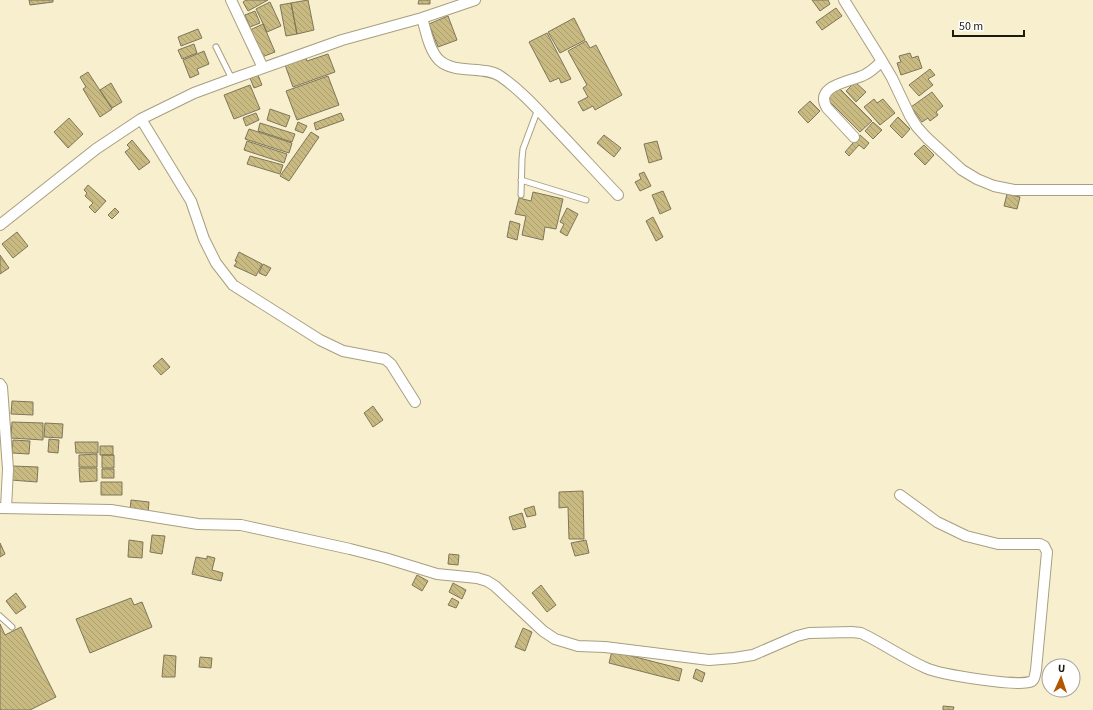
<svg xmlns="http://www.w3.org/2000/svg" width="1093" height="710" font-family="'Source Sans 3',sans-serif">
  <style>
    .building { fill: url(#building-back-hatch); stroke: #7e7659 }
    .lines { fill: none; stroke-linecap: round; stroke-linejoin: round }
    .service-casing { stroke: #a79f80; stroke-width: 7 }
    .minor-casing { stroke: #a79f80; stroke-width: 12 }
    .service { stroke: #fff; stroke-width: 5 }
    .minor { stroke: #fff; stroke-width: 10 }
  </style>
  <defs>
    <pattern id="building-back-hatch" width="6" height="6" patternUnits="userSpaceOnUse"><rect width="6" height="6" fill="#c9ba82"/><path d="M-1 5l2 2M0 0l6 6M5-1l2 2" fill="none" stroke="#ac9f6f"/></pattern>
  </defs>
  <rect width="100%" height="100%" fill="#f8efce"/>
  <!-- building -->
  <path class="building" d="M29 0H53V2L30 5Z
    M246 0H268L248 11 243 2Z
    M308 0 314 30 297 34 291 3Z
    M419 0H430V4H418Z
    M812 0H828L830 4 820 11Z
    M270 2 281 26 267 32 256 9Z
    M291 3 297 34 286 36 280 5Z
    M836 8 842 16 822 30 816 22Z
    M255 11 260 23 250 27 245 15Z
    M448 16 457 40 438 47 429 24Z
    M574 18 585 40 560 53 548 32Z
    M263 24 275 52 262 57 250 30Z
    M198 29 202 38 181 46 178 37Z
    M547 33 571 79 561 83 559 78 550 82 529 42Z
    M586 41 590 48 596 45 622 95 595 110 593 106 583 111 578 102 588 97 583 88 587 85 568 51Z
    M194 44 197 53 182 59 178 50Z
    M204 51 209 64 197 69 199 74 190 78 183 60Z
    M910 53 912 58 918 56 922 68 901 75 897 63 901 62 899 56Z
    M304 54 307 61 328 54 335 72 293 87 284 62Z
    M930 69 935 75 928 79 933 85 919 96 909 85Z
    M88 72 112 109 100 117 83 89 86 87 80 77Z
    M258 75 262 85 254 88 250 78Z
    M328 76 339 105 297 120 286 91Z
    M855 82 866 92 856 102 846 91Z
    M111 83 122 102 112 108 100 90Z
    M250 85 260 109 234 119 224 95Z
    M837 86 872 121 860 132 826 98Z
    M932 92 943 106 936 112 938 115 930 121 928 118 922 122 911 107Z
    M874 99 877 103 883 99 895 113 880 125 864 107Z
    M810 101 820 111 808 123 798 112Z
    M270 109 290 116 286 127 267 120Z
    M256 113 259 120 246 126 243 118Z
    M341 113 344 120 316 130 314 123Z
    M898 117 910 129 902 138 890 126Z
    M69 118 83 134 68 148 54 132Z
    M298 122 307 126 303 133 295 130Z
    M873 122 882 130 873 139 865 131Z
    M260 123 295 134 292 142 258 131Z
    M249 129 292 143 289 153 245 139Z
    M311 132 319 137 289 181 280 176Z
    M604 135 621 148 614 157 597 143Z
    M860 135 869 143 864 149 859 145 849 156 845 152Z
    M132 140 150 162 139 170 125 152 130 148 127 145Z
    M247 141 287 154 284 163 244 150Z
    M657 141 662 159 649 163 644 144Z
    M924 145 934 155 925 165 914 154Z
    M250 156 283 165 280 174 247 164Z
    M644 172 651 186 640 191 635 182 641 179 639 174Z
    M88 185 106 201 95 213 89 207 93 203 85 196 87 193 84 190Z
    M663 191 671 209 660 214 652 195Z
    M533 192 563 199 556 229 545 227 543 240 522 235 526 216 515 214 519 198 531 201Z
    M1007 194 1020 197 1017 209 1004 206Z
    M115 208 119 212 112 219 108 215Z
    M567 208 578 214 567 236 560 232 564 224 560 222Z
    M653 217 663 237 656 241 646 221Z
    M510 221 520 224 517 240 507 237Z
    M17 232 28 246 13 258 2 244Z
    M239 252 262 264 256 276 234 266 237 262 235 261Z
    M0 255 9 268 0 274Z
    M263 264 271 268 266 276 259 273Z
    M162 358 170 367 161 375 153 366Z
    M12 401 33 402V415L11 414Z
    M373 406 383 420 373 427 364 413Z
    M12 422 43 423V440L11 438Z
    M45 423 63 424 62 438 44 437Z
    M49 439 59 440 58 453 48 452Z
    M13 440 30 441 29 454 12 453Z
    M75 442H98V453H76Z
    M100 446H113V455H100Z
    M97 454V467H79V455Z
    M102 455H114V468H102Z
    M12 466 38 467 37 482 11 480Z
    M79 468H97V481L80 482Z
    M102 469H114V478H102Z
    M101 482H122V495H101Z
    M583 491 584 539H569L568 507 559 508V492Z
    M131 500 149 502 148 513 130 511Z
    M534 506 536 515 527 517 524 509Z
    M522 513 526 527 513 530 509 517Z
    M152 535 165 536 162 554 150 552Z
    M129 540 143 542 142 558 128 557Z
    M586 540 589 553 575 556 571 543Z
    M0 543 5 554 0 557Z
    M449 554 459 555 458 565 448 564Z
    M207 556 215 558 212 570 223 573 221 581 192 574 196 557 207 559Z
    M417 575 428 581 422 591 412 585Z
    M453 583 466 590 462 599 449 592Z
    M541 585 556 605 547 612 532 593Z
    M16 593 26 607 16 614 6 601Z
    M131 598 134 605 142 602 152 627 90 653 76 619Z
    M452 598 459 602 456 608 448 605Z
    M0 624 5 635 21 627 56 697 30 710H0Z
    M523 628 532 632 525 651 515 647Z
    M612 651 682 669 679 681 609 663Z
    M164 655 176 656 175 677H162Z
    M200 657 212 658 211 668 199 667Z
    M696 669 705 673 702 682 693 678Z
    M943 706 954 707 953 710H943Z"/>
  <g class="lines">
    <defs>
      <path id="service" d="M216 47 232 79
        M521 180 586 200
        M521 195 522 159 523 149 538 109
        M0 616 12 627"/>
      <path id="minor" d="M231 0 263 68
        M844 0 882 61C876 67 870 73 862 76 848 82 814 86 827 108L854 137
        M422 18C426 31 429 50 439 60 455 75 484 65 500 76 522 91 540 112 558 131 578 152 598 174 618 195
        M882 61 892 78 910 116 917 127 927 138 962 170 977 179 994 186 1014 190H1093
        M141 119 191 201 204 239 216 263 233 285 320 340 343 351 385 359 391 364 415 402
        M0 225 96 149 141 119 194 93 232 79 342 40 422 18 475 0
        M0 384 2 387 8 469 6 508
        M0 508 111 510 198 524 241 525 350 549 385 558 437 574 477 578 487 581 495 586 543 631 555 639 578 646 605 647 709 660 734 658 753 655 797 636 809 633 852 632 861 633 869 637C888 647 906 659 926 668 939 674 1020 688 1032 681 1035 679 1035 674 1036 670L1047 552 1044 546 1040 544H998L966 536 937 522 900 495"/>
    </defs>
    <!-- service casing -->
    <use href="#service" class="service-casing"/>
    <!-- minor casing -->
    <use href="#minor" class="minor-casing"/>
    <!-- service -->
    <use href="#service" class="service"/>
    <!-- minor -->
    <use href="#minor" class="minor"/>
  </g>
  <!-- north arrow -->
  <g transform="translate(1061 678) rotate(3)"><circle r="19" fill="#ffffff" stroke="#a5a39f"/>
  <path d="M0-3L7 15L0 10L-7 15Z" fill="#b35600"/>
  <text y="-6" font-size="11" font-weight="bold" text-anchor="middle" fill="#1d1a0e">U</text>
  </g>
  <!-- scale -->
  <path d="M953 30v6h71v-6" fill="none" stroke="#1d1a0e" stroke-width="2"/>
  <text x="959" y="30" font-size="12" fill="#1d1a0e" stroke="#ffffff" stroke-width="3" paint-order="stroke">50 m</text>
</svg>
